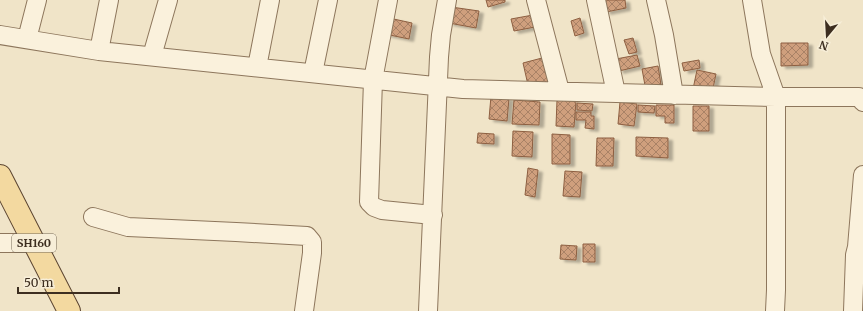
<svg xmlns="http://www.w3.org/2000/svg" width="863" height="311" font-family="Merriweather,serif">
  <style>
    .building { fill: url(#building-cross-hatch); stroke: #8d5f41; filter: url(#shadow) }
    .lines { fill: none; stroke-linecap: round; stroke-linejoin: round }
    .minor-casing { stroke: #8d765c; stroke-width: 20 }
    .major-casing { stroke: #5b4430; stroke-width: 24 }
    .minor { stroke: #faf1dc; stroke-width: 18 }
    .major { stroke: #f3d9a0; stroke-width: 22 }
    .labels { text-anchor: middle; stroke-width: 4; stroke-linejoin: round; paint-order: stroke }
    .shield { fill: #f7eed8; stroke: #756857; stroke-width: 1 }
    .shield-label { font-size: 11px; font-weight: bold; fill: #3d2e20 }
  </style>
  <defs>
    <pattern id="building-cross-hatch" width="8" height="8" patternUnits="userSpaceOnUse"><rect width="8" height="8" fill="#cf9f7d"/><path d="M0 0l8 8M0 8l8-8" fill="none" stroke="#a98266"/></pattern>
    <filter id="shadow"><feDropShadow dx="4.5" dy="2.5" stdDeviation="1" flood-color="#0004"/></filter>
  </defs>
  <rect width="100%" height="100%" fill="#f0e4c8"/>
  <!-- building -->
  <path class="building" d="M486 0H505V2L488 7Z
    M603 0H625L626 8 606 12Z
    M451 7 479 11 476 28 449 23Z
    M533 15 535 27 514 31 511 19Z
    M389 18 412 23 409 39 385 34Z
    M580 18 584 33 575 36 571 21Z
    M633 38 637 52 629 54 624 40Z
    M781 43H808V65L781 66Z
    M637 55 640 66 619 71 616 59Z
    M542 58 549 84 528 85 523 63Z
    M699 60 700 68 684 71 682 63Z
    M658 66 661 85 653 86 646 91 642 69Z
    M697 70 716 74 712 93 693 89Z
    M491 96 509 98 507 121 489 119Z
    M514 100 540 102 539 125 512 124Z
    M557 100 576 101 574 127 556 126Z
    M620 102 637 104 634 126 618 124Z
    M577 103 593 104 592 111 577 110Z
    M638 105 655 106 654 113 638 112Z
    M656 105H674V123H665V116H656Z
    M693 106H709V131H693Z
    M576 112H591V116H594V129L585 128 586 120H576Z
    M513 131 533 132 532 157 512 156Z
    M478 133 494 134V144L477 143Z
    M552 134 570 135V164H552Z
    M636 137 668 138V158L636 156Z
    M597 138H614L613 166H596Z
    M528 168 538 170 535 197 525 195Z
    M565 171 582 172 580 197 563 196Z
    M583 244H595V262H583Z
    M561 245 577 246 576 260 560 259Z"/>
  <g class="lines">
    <defs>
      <path id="minor" d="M388 0 373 80 369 202 374 207 382 210 433 215
        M536 0 560 91
        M596 0 616 93
        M656 0 664 35 674 95
        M752 0 761 54 776 97H859L863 102
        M0 35 99 51 463 89 776 97V290L775 311
        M27 39 37 0
        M99 51 109 0
        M152 56 168 0
        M257 67 270 0
        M313 73 328 0
        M93 217 128 227 236 232 307 236 312 242V253L304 311
        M0 243H34
        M428 311 439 57 441 35 447 0
        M853 311 855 255 857 247 863 175"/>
      <path id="major" d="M0 176 69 311"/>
    </defs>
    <!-- minor casing -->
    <use href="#minor" class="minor-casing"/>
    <!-- major casing -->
    <use href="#major" class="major-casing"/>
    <!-- minor -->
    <use href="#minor" class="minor"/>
    <!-- major -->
    <use href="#major" class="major"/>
  </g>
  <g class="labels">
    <!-- shield labels -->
    <rect class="shield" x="12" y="234" width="44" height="18" rx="3"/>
    <g class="shield-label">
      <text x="34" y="247">SH160</text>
    </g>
  </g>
  <!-- north arrow -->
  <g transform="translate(827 36) rotate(198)" stroke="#f7eed8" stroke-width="3" paint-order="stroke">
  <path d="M0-3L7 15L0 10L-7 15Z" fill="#3d2e20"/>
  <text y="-6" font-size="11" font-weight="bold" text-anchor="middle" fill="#3d2e20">N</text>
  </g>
  <!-- scale -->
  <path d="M18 287v6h101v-6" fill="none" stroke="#3d2e20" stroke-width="2"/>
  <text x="24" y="287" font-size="12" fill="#3d2e20" stroke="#f7eed8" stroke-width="3" paint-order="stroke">50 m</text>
</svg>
